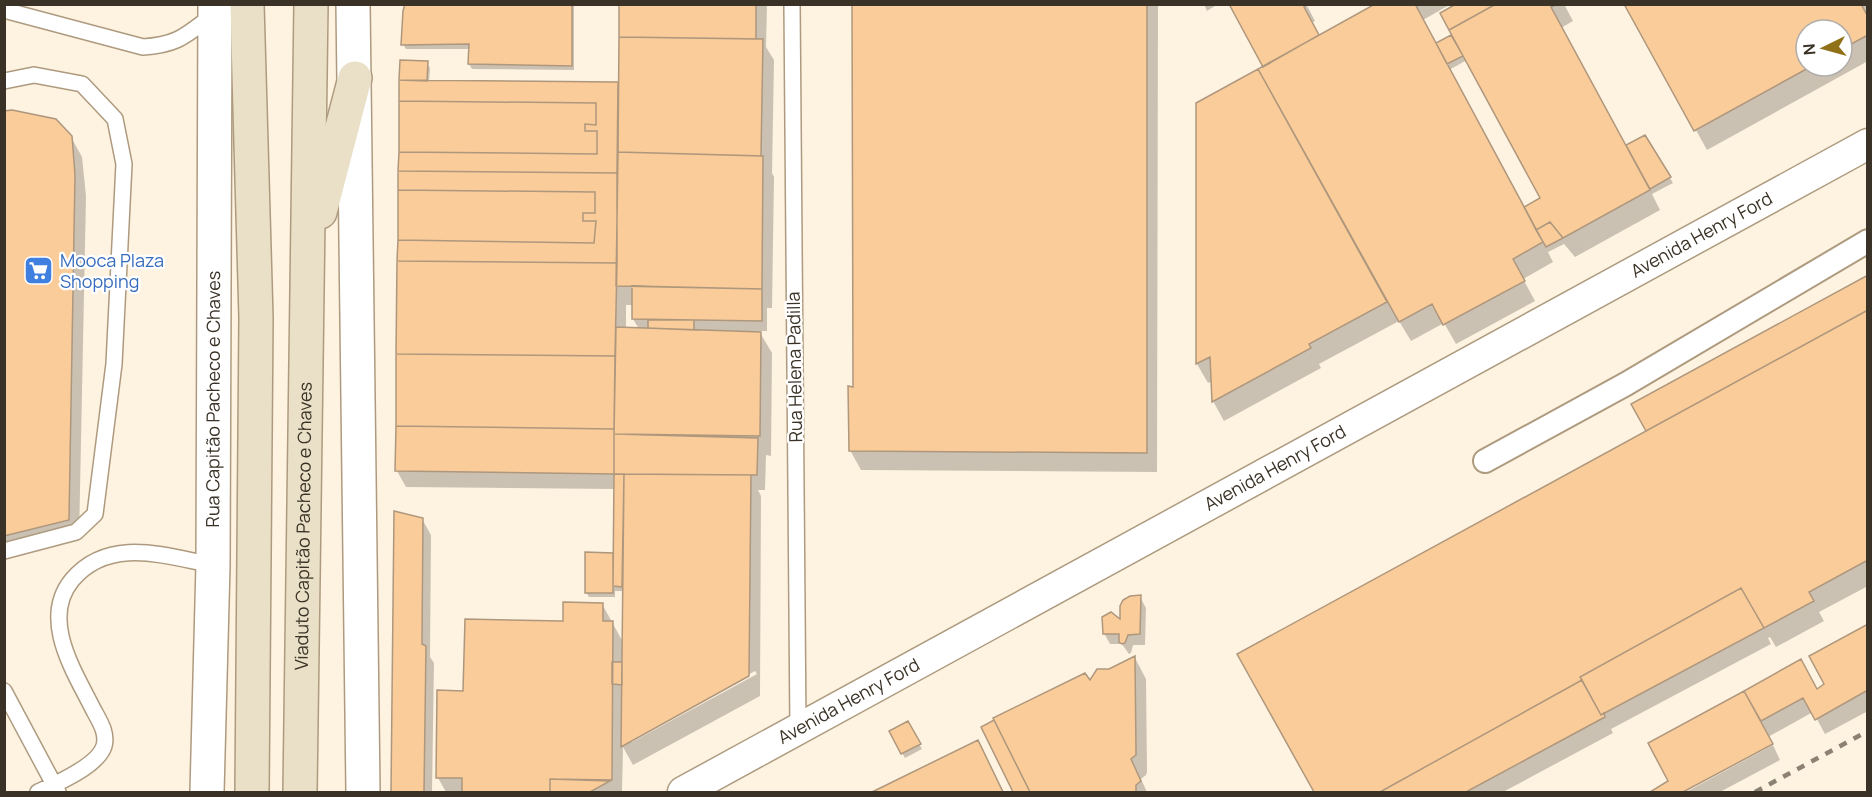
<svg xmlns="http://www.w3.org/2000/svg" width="1872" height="797" font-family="Manrope,sans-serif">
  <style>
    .shadow { fill: #0003; fill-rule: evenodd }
    .building { fill: #facc99; stroke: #ae977d; stroke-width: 1.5 }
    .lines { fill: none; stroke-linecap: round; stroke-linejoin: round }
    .service-casing { stroke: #ae9b7f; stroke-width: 18 }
    .pedestrian-casing { stroke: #ae9b7f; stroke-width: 26 }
    .minor-casing { stroke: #ae9b7f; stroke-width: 33 }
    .tertiary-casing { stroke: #ae9b7f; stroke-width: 36 }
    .secondary-casing { stroke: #ae9b7f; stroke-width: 36 }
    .service { stroke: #fff; stroke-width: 15 }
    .pedestrian { stroke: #fff; stroke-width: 22 }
    .minor { stroke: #fff; stroke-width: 30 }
    .tertiary { stroke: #fff; stroke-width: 33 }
    .secondary { stroke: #e9e0c7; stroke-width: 33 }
    .rail { stroke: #8b8273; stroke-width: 4.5; stroke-dasharray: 8 8; stroke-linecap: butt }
    .labels { text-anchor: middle; stroke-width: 4.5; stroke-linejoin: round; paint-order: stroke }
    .street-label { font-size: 18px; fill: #3a3226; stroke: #fff }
    .shop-label { font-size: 18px; fill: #366cbe; stroke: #fff; text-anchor: start }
  </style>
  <rect width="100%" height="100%" fill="#fef2e0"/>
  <!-- shadow -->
  <path class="shadow" d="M407 4H574V70L472 69 469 64 470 49H406L403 44Z
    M621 4H767L766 47 774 60 772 173 774 177 772 308H767V331H759L772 353 771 456 766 455 765 490H758L761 496 760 696 633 765 623 747 622 792H446L438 778 464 693 564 623 602 604 623 642 624 591H615V597H589L586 592 587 554H615V489L406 487 397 471 427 63 430 68 429 82 618 83 620 87ZM626 305H633V319L639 329H626ZM755 671 757 674 632 742V739Z
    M853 4H1158L1157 472 861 470 850 450 855 389Z
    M1204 4H1218L1207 11Z
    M1231 4H1306L1315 21 1311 23 1319 37 1378 4H1451L1423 20 1436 45 1451 37 1454 43 1457 42 1459 4H1564L1573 21 1561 28 1626 147 1644 137 1673 183 1652 194 1660 210 1575 257 1564 244 1548 252 1553 262 1523 279 1535 301 1456 344 1444 323 1411 341 1399 321 1319 364 1321 368 1224 421 1213 401V381L1208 383 1197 364V104L1265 67ZM1467 60 1542 199 1524 209 1449 70Z
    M1626 4H1868V61L1707 150ZM1806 30H1842V66H1806Z
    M4 113 71 137 82 157 86 196 79 540 4 558Z
    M1868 276V586L1819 612 1824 621 1776 647 1770 637 1768 638 1771 644 1611 729 1613 733 1503 792H1316L1239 655 1648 432 1633 405Z
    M396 513 422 519 431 535 430 657 434 663 432 792H393Z
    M1140 597 1146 608 1145 645H1133L1131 653 1129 654 1122 644H1110L1104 633 1121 623Z
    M1868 625V711L1825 734 1813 712 1768 737 1771 743 1680 792H1651L1670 781 1650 744 1800 661 1817 691 1826 685Z
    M1135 658 1146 679 1147 772 1146 775 1141 779 1147 792H1015L983 728 1090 682Z
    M907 723 922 749 905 758 902 753Z
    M977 742 1004 792H876Z
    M1773 745 1780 760 1720 792H1686Z"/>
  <!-- building -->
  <path class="building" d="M405 4H572V66L468 64 469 44 401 45 403 11Z
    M619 4H756V39L619 37Z
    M852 4H1147V453L849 451 848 386 853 387Z
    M1229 4H1307L1304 7 1319 35 1263 67Z
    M1375 4H1415L1543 242 1513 259 1525 281 1443 325 1432 304 1399 322 1258 69Z
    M1456 4H1496L1449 30 1440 13Z
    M1496 4H1557L1551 7 1650 190 1563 238 1550 222 1536 230 1524 207 1540 198 1449 30Z
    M1624 4H1861L1868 17V35L1842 49V30H1806V66H1812L1694 131Z
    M1451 35 1463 56 1447 64 1436 43Z
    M619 37 763 39 761 156 618 152Z
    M400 60 428 61 427 81 399 80Z
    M1258 69 1387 302 1309 344 1311 348 1212 402 1210 357 1196 364V103Z
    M399 80 618 82 617 173 398 171 399 152 597 154V131H585V124L596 125V103L399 101Z
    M399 101 596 103V125L585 124V131H597V154L399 152Z
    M12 110 56 119 72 136 75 175 69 520 4 536V111Z
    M1645 135 1671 177 1650 189 1626 145Z
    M618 152 763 156 762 289 616 286Z
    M398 171 617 173V263L397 261 398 240 594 243 596 221H583V213H595V192L398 190Z
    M398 190 595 192V213H583V221H596L594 243 398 240Z
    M1550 222 1563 238 1546 247 1536 230Z
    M397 261 617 263 615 356 396 354Z
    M1868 275V310L1646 431 1631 404Z
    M632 286 762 289V321L632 319Z
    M1868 310V560L1809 592 1814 601 1764 628 1741 588 1580 677 1582 680 1380 792H1314L1237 654Z
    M648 320H694V330L648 328Z
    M616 327 761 332 760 436 614 434Z
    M396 354 615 356 614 429 396 426Z
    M396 426 614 429V474L395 471Z
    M614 434 758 438 757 475 614 474Z
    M614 474H624L622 587 613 586Z
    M624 474 751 475 749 676 621 747Z
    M394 511 423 518 422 644 426 646 424 792H391Z
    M585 552 613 553V593H585Z
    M1741 588 1764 628 1601 715 1580 677Z
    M1141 595 1140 634 1128 635 1125 643 1122 644 1119 642V634H1103L1102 617 1111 612 1120 619V606L1123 600 1130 596Z
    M563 602 603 603V621H613L612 780 550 779V792H462V778H436L437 690 463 691 465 619 563 621Z
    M1868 624V690L1815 720 1803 698 1761 721 1744 691 1801 659 1817 689 1824 684 1809 656Z
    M1135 656 1136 752V755L1131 759 1141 781 1136 785V792H1030L993 718 1085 673 1090 680 1097 669H1109Z
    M612 662H622V685L612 684Z
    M1582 680 1601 715 1604 713 1605 717 1466 792H1380Z
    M1744 691 1773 744 1683 792H1650L1668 781 1648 743Z
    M994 720 1030 792H1013L981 727Z
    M908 721 921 744 901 754 889 731Z
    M978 740 1003 792H872Z
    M550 779 610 781 590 792H550Z"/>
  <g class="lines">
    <defs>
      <path id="service" d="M792 4 798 730
        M4 10 143 47C178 45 186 35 213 15
        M4 81 34 75 82 84 115 119 124 164 114 364 95 514 76 532 4 551
        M4 691 58 792
        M38 792C56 784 98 766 104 746 108 732 98 719 92 707 74 671 40 619 72 580 109 536 165 556 213 565"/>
      <path id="pedestrian" d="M1485 461 1626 384 1868 241"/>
      <g id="minor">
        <path id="s1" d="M683 792 1868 144"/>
      </g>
      <g id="tertiary">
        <path d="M353 4 363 792"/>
        <path id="s2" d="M207 792 213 565 215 4"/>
      </g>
      <g id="secondary">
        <path d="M247 4 256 318 252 792"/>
        <path d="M320 212 355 78"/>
        <path id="s3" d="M300 792 311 4"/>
      </g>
    </defs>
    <!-- service casing -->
    <use href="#service" class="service-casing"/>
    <!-- pedestrian casing -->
    <use href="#pedestrian" class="pedestrian-casing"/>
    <!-- minor casing -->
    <use href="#minor" class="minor-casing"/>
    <!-- tertiary casing -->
    <use href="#tertiary" class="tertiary-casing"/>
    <!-- secondary casing -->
    <use href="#secondary" class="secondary-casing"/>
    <!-- service -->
    <use href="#service" class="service"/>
    <!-- pedestrian -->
    <use href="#pedestrian" class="pedestrian"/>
    <!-- minor -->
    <use href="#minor" class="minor"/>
    <!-- tertiary -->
    <use href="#tertiary" class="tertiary"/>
    <!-- secondary -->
    <use href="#secondary" class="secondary"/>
    <!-- rail -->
    <path class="rail" d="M1755 792 1868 731"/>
  </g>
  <!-- icons -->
  <defs>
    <symbol id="supermarket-square" viewBox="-11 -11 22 22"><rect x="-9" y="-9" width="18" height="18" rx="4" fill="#3f7fe0" stroke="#fff"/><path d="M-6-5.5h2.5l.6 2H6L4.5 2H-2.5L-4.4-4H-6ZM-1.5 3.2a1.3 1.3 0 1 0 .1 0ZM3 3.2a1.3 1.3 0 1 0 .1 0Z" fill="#fff"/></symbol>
  </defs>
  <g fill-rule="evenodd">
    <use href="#supermarket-square" x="22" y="254" width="33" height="33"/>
  </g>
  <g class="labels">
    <!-- street labels -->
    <g class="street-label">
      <text dy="6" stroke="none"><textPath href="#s1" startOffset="1161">Avenida Henry Ford</textPath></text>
      <text transform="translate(795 367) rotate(-91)" y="6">Rua Helena Padilla</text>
      <text dy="6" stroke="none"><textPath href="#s2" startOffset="393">Rua Capitão Pacheco e Chaves</textPath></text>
      <text dy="6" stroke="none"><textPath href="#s1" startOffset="675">Avenida Henry Ford</textPath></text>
      <text dy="6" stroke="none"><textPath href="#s3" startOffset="266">Viaduto Capitão Pacheco e Chaves</textPath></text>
      <text dy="6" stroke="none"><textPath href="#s1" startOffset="189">Avenida Henry Ford</textPath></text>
    </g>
    <!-- shop labels -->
    <g class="shop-label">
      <text x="60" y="267">Mooca Plaza<tspan x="60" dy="21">Shopping</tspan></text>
    </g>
  </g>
  <!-- border -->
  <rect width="1872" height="797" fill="none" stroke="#3a3226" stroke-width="12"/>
  <!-- north arrow -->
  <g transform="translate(1824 48) rotate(265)"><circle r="28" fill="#ffffff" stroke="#b0ada8" stroke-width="1.5"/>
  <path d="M0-4.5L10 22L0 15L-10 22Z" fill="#917117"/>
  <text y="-9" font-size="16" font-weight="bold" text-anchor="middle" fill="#3a3226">N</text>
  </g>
</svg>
